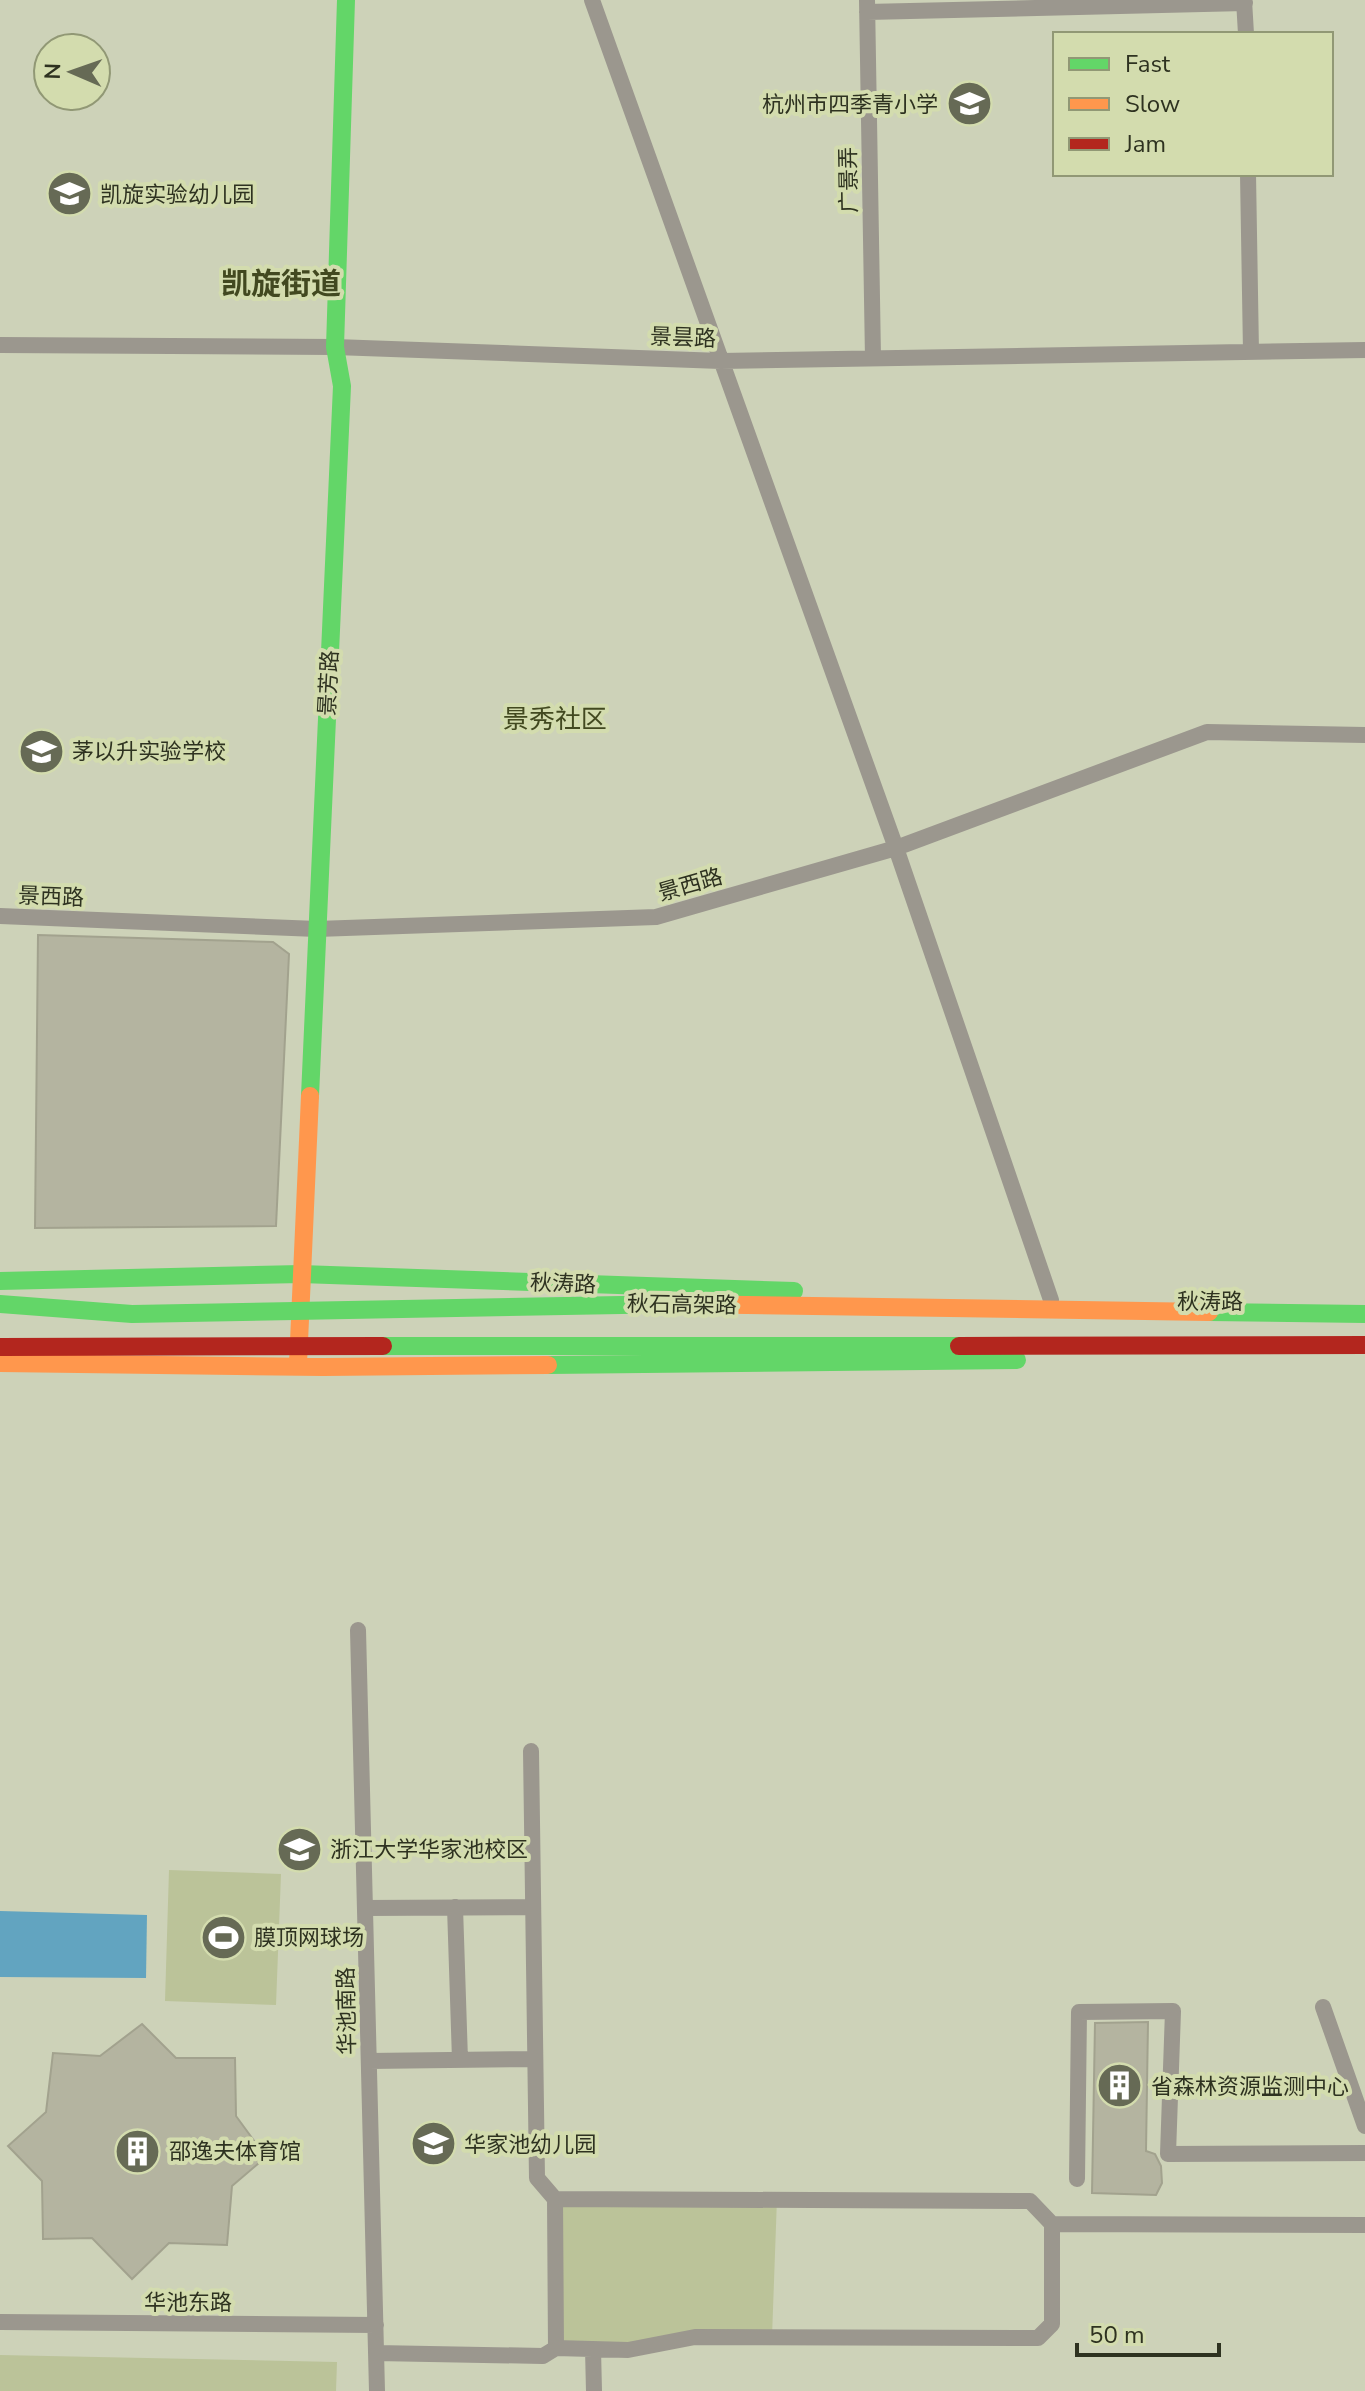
<svg xmlns="http://www.w3.org/2000/svg" width="1365" height="2391" font-family="'Nunito Sans','Noto Sans SC',sans-serif">
  <style>
    .green { fill: #bbc399 }
    .water { fill: #62a4c0 }
    .building { fill: #b4b4a0; stroke: #a2a28e; stroke-width: 2 }
    .lines { fill: none; stroke-linecap: round; stroke-linejoin: round }
    .street { stroke: #9b978e; stroke-width: 16 }
    .fast { stroke: #63d668; stroke-width: 18 }
    .slow { stroke: #ff974d; stroke-width: 18 }
    .fast-bridge { stroke: #63d668; stroke-width: 18 }
    .slow-bridge { stroke: #ff974d; stroke-width: 18 }
    .jam-bridge { stroke: #b3261e; stroke-width: 18 }
    .labels { text-anchor: middle; stroke-width: 8; stroke-linejoin: round; paint-order: stroke }
    .poi-label { font-size: 22px; fill: #2e3220; stroke: #d3dcae; text-anchor: start }
    .street-label { font-size: 22px; fill: #2e3220; stroke: #d3dcae }
    .quarter-label { font-size: 26px; fill: #424920; stroke: #d3dcae }
    .district-label { font-size: 30px; font-weight: bold; fill: #424920; stroke: #d3dcae }
  </style>
  <rect width="100%" height="100%" fill="#cdd2b8"/>
  <!-- green -->
  <path class="green" d="M169 1870 281 1874 276 2005 165 2001Z
    M777 2198 772 2337 556 2348 555 2199Z
    M0 2355 337 2362 336 2391H0Z"/>
  <!-- water -->
  <path class="water" d="M0 1911 147 1915 146 1978 0 1977Z"/>
  <!-- building -->
  <path class="building" d="M38 935 273 942 289 954 276 1226 35 1228Z
    M1148 2022 1146 2151 1155 2154 1161 2166 1162 2183 1156 2195 1092 2193 1095 2023Z
    M142 2024 176 2058H235L236 2116 266 2157 232 2186 227 2245 169 2243 132 2279 92 2238 43 2239 42 2181 8 2146 46 2112 53 2053 100 2056Z"/>
  <g class="lines">
    <!-- street -->
    <path class="street" d="M592 0 896 848 1051 1300
      M867 0 873 358
      M1244 0 1246 34
      M867 12 1245 3
      M1248 174 1251 352
      M0 345 335 347 721 361 1365 350
      M0 916 317 929 656 917 896 848 1207 732 1365 735
      M358 1630 377 2391
      M531 1751 537 2178 555 2199 556 2348 628 2350 695 2337 1038 2338 1052 2324V2224
      M455 1907 460 2060
      M366 1908 533 1907
      M1323 2007 1365 2126
      M369 2061 535 2059
      M1077 2179 1079 2012 1173 2011 1168 2154 1365 2153
      M555 2199 1030 2201 1052 2224 1365 2225
      M0 2322 376 2325
      M593 2349 594 2391
      M376 2353 543 2356 556 2348"/>
    <!-- fast -->
    <path class="fast" d="M310 1096 342 386 335 347 346 0
      M0 1281 301 1274 794 1291
      M548 1365 1017 1360"/>
    <!-- slow -->
    <path class="slow" d="M0 1363 323 1367 548 1365
      M298 1364 310 1096"/>
    <!-- fast-bridge -->
    <path class="fast-bridge" d="M0 1304 132 1314 678 1304
      M1209 1312 1365 1314
      M383 1346H959"/>
    <!-- slow-bridge -->
    <path class="slow-bridge" d="M678 1304 1209 1312"/>
    <!-- jam-bridge -->
    <path class="jam-bridge" d="M959 1346 1365 1345
      M0 1347 383 1346"/>
  </g>
  <!-- icons -->
  <defs>
    <symbol id="school-disc" viewBox="-11 -11 22 22"><circle r="9.5" fill="#666a55" stroke="#d3dcae"/><path d="M0-5L7-2L0 1L-7-2ZM-4 1L0 2.5L4 1V4Q0 6-4 4Z" fill="#fff"/></symbol>
    <symbol id="university-disc" viewBox="-11 -11 22 22"><circle r="9.5" fill="#666a55" stroke="#d3dcae"/><path d="M0-5L7-2L0 1L-7-2ZM-4 1L0 2.5L4 1V4Q0 6-4 4Z" fill="#fff"/></symbol>
    <symbol id="stadium-disc" viewBox="-11 -11 22 22"><circle r="9.5" fill="#666a55" stroke="#d3dcae"/><path d="M0-5a6.5 5 0 1 0 0 10a6.5 5 0 1 0 0-10ZM-3.5-1.8h7v3.6h-7Z" fill="#fff"/></symbol>
    <symbol id="building-disc" viewBox="-11 -11 22 22"><circle r="9.5" fill="#666a55" stroke="#d3dcae"/><path d="M-4-6H4V6H1V3H-1V6H-4ZM-2.5-4.3h1.7v1.8h-1.7ZM.8-4.3h1.7v1.8H.8ZM-2.5-1h1.7V.8h-1.7ZM.8-1h1.7V.8H.8Z" fill="#fff"/></symbol>
  </defs>
  <g fill-rule="evenodd">
    <use href="#school-disc" x="944" y="78" width="51" height="51"/>
    <use href="#school-disc" x="44" y="168" width="51" height="51"/>
    <use href="#school-disc" x="16" y="726" width="51" height="51"/>
    <use href="#university-disc" x="274" y="1824" width="51" height="51"/>
    <use href="#stadium-disc" x="198" y="1912" width="51" height="51"/>
    <use href="#building-disc" x="1094" y="2060" width="51" height="51"/>
    <use href="#school-disc" x="408" y="2118" width="51" height="51"/>
    <use href="#building-disc" x="112" y="2126" width="51" height="51"/>
  </g>
  <g class="labels">
    <!-- poi labels -->
    <g class="poi-label">
      <text x="938" y="112" text-anchor="end">杭州市四季青小学</text>
      <text x="100" y="202">凯旋实验幼儿园</text>
      <text x="72" y="759">茅以升实验学校</text>
      <text x="330" y="1857">浙江大学华家池校区</text>
      <text x="254" y="1945">膜顶网球场</text>
      <text x="1151" y="2094">省森林资源监测中心</text>
      <text x="464" y="2152">华家池幼儿园</text>
      <text x="169" y="2159">邵逸夫体育馆</text>
    </g>
    <!-- street labels -->
    <g class="street-label">
      <text transform="translate(848 180) rotate(-91)" y="8">广景弄</text>
      <text transform="translate(683 337) rotate(2)" y="8">景昙路</text>
      <text transform="translate(328 683) rotate(-87)" y="8">景芳路</text>
      <text transform="translate(690 884) rotate(-16)" y="8">景西路</text>
      <text transform="translate(51 896) rotate(2)" y="8">景西路</text>
      <text transform="translate(563 1283) rotate(2)" y="8">秋涛路</text>
      <text x="1210" y="1309">秋涛路</text>
      <text transform="translate(682 1304) rotate(1)" y="8">秋石高架路</text>
      <text transform="translate(346 2011) rotate(-91)" y="8">华池南路</text>
      <text x="188" y="2310">华池东路</text>
    </g>
    <!-- quarter labels -->
    <g class="quarter-label">
      <text x="555" y="728">景秀社区</text>
    </g>
    <!-- district labels -->
    <g class="district-label">
      <text x="281" y="294">凯旋街道</text>
    </g>
  </g>
  <!-- legend -->
  <rect x="1053" y="32" width="280" height="144" fill="#d3dcae" stroke="#919875" stroke-width="2"/>
  <rect x="1069" y="58" width="40" height="12" fill="#63d668" stroke="#919875" stroke-width="2"/>
  <text x="1125" y="72" font-size="24" fill="#2e3220">Fast</text>
  <rect x="1069" y="98" width="40" height="12" fill="#ff974d" stroke="#919875" stroke-width="2"/>
  <text x="1125" y="112" font-size="24" fill="#2e3220">Slow</text>
  <rect x="1069" y="138" width="40" height="12" fill="#b3261e" stroke="#919875" stroke-width="2"/>
  <text x="1125" y="152" font-size="24" fill="#2e3220">Jam</text>
  <!-- north arrow -->
  <g transform="translate(72 72) rotate(272)"><circle r="38" fill="#d3dcae" stroke="#919875" stroke-width="2"/>
  <path d="M0-6L14 30L0 20L-14 30Z" fill="#666a55"/>
  <text y="-12" font-size="22" font-weight="bold" text-anchor="middle" fill="#2e3220">N</text>
  </g>
  <!-- scale -->
  <path d="M1077 2343v12h142v-12" fill="none" stroke="#2e3220" stroke-width="4"/>
  <text x="1089" y="2343" font-size="24" fill="#2e3220" stroke="#d3dcae" stroke-width="6" paint-order="stroke">50 m</text>
</svg>
